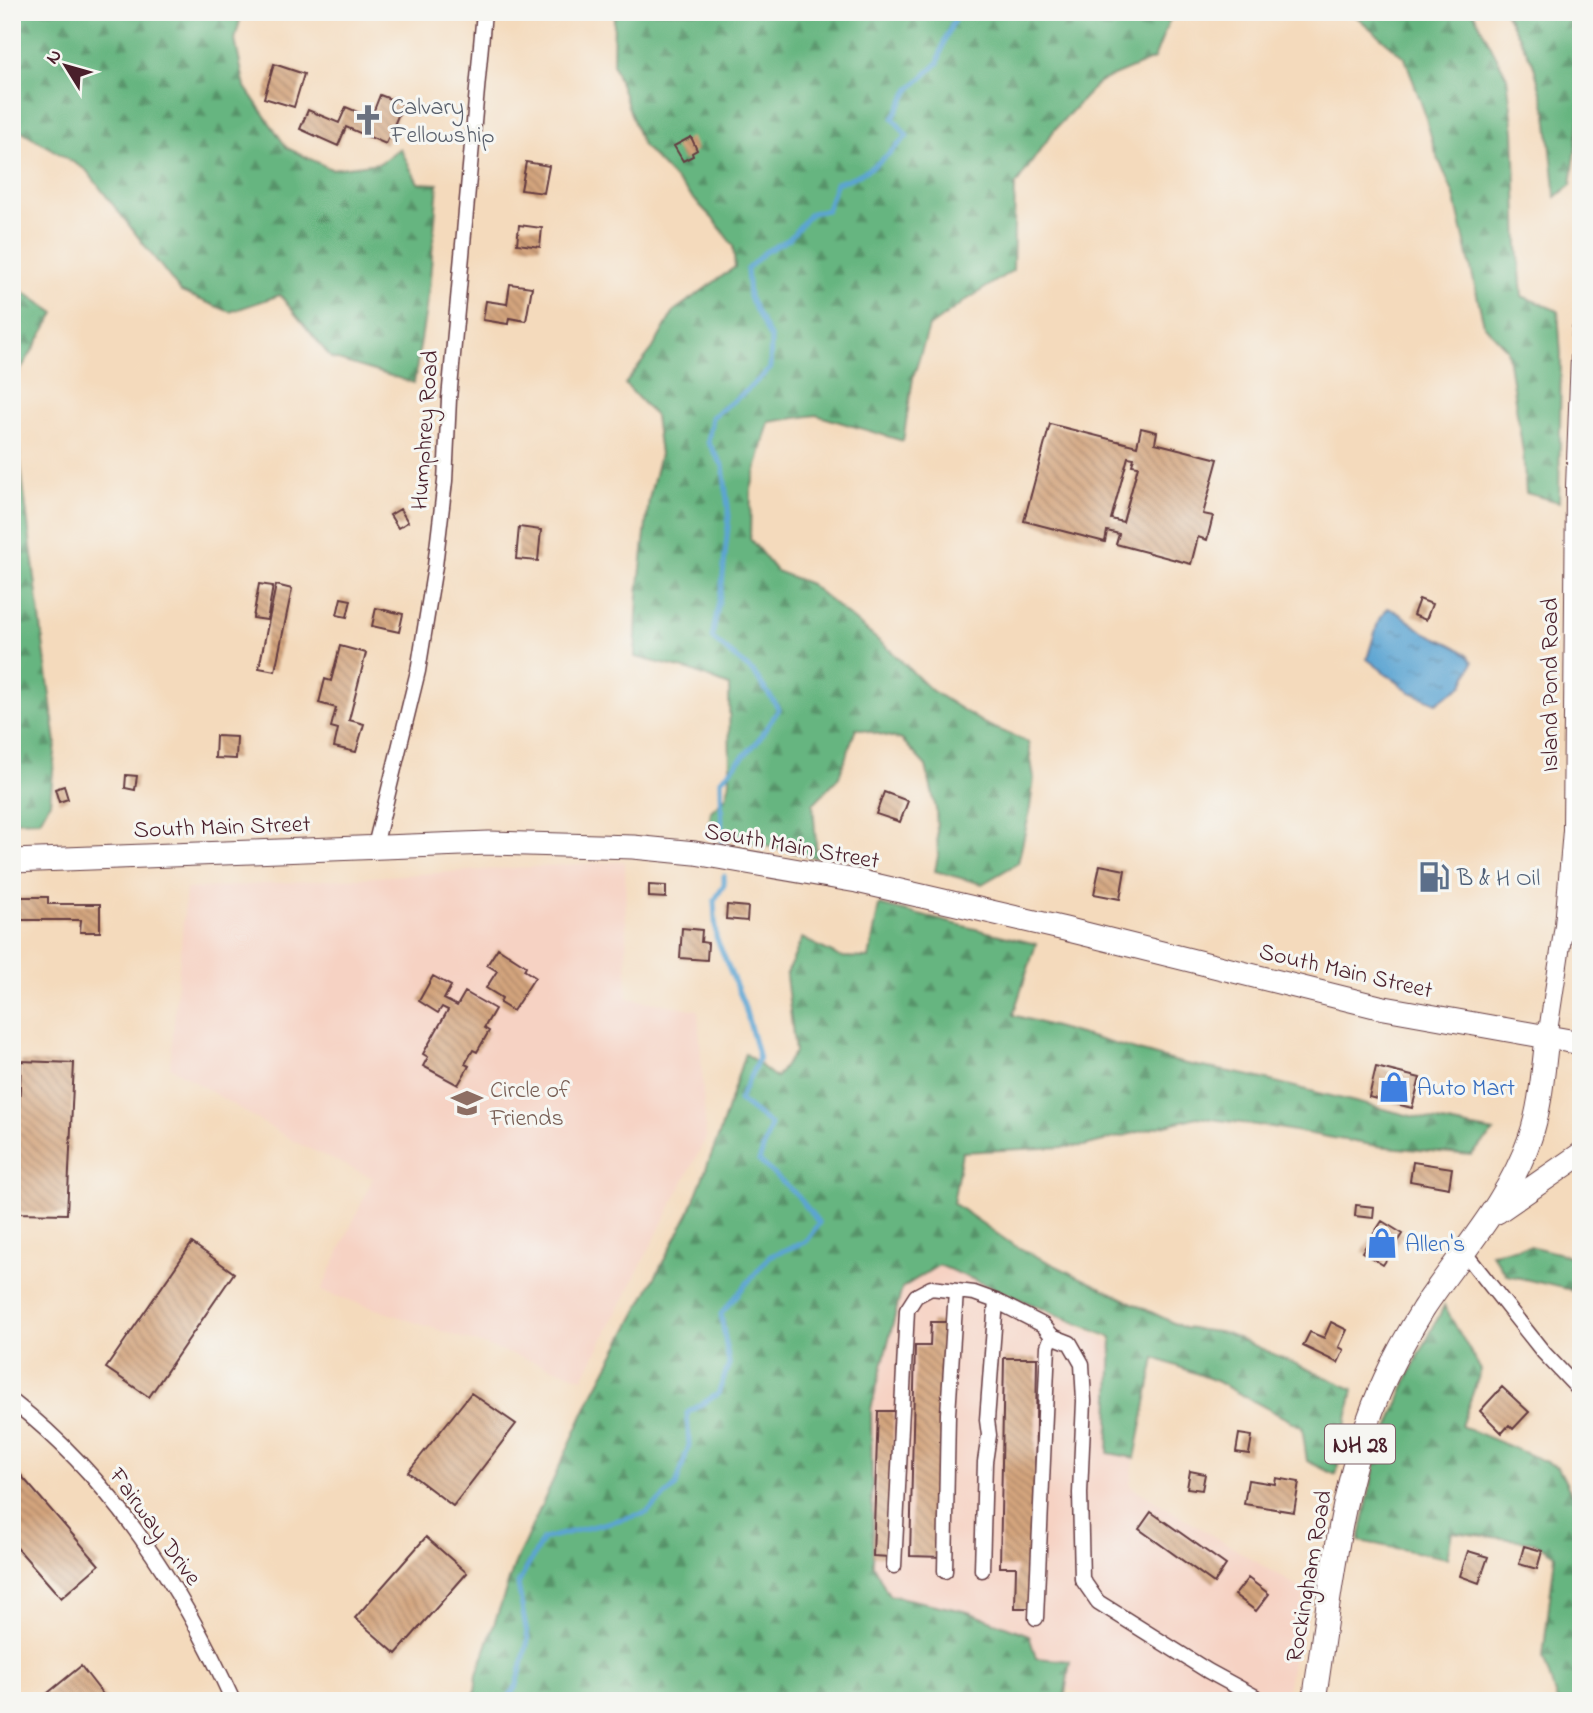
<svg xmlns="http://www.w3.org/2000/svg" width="1593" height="1713" font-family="'Indie Flower',sans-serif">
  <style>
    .built { fill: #f6d2c3 }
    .forest { fill: url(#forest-firs); stroke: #586a56; stroke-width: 2 }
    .water { fill: url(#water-ripples); stroke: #52627e; stroke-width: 2 }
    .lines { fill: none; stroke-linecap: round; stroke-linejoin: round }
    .stream { stroke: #5ba4d2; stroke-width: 5 }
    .building { fill: url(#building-back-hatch); fill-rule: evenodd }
    .minor-casing { stroke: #643b41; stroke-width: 17 }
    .tertiary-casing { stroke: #643b41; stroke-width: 20 }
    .primary-casing { stroke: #643b41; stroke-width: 25 }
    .minor { stroke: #fff; stroke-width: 14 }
    .tertiary { stroke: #fff; stroke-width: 18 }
    .primary { stroke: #fff; stroke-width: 23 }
    .labels { text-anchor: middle; stroke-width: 6; stroke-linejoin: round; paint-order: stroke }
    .shield { fill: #f6f6f2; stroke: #7e6067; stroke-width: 2 }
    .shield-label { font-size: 23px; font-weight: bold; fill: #4a1f2b }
    .worship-label { font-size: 24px; fill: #5b616d; stroke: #f6f6f2; text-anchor: start }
    .street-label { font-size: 24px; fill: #4a1f2b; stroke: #f6f6f2 }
    .service-label { font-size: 24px; fill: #4e5e75; stroke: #f6f6f2; text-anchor: start }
    .shop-label { font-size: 24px; fill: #366cbe; stroke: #f6f6f2; text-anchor: start }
    .education-label { font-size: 24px; fill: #785e54; stroke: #f6f6f2; text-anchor: start }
  </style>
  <defs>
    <pattern id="forest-firs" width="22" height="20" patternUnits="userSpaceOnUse" patternTransform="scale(1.75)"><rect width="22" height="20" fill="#66b580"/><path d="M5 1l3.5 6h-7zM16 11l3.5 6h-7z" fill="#569369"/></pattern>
    <pattern id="water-ripples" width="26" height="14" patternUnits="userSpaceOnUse" patternTransform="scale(1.75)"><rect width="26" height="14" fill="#5ba4d2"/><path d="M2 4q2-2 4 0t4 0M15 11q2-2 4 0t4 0" fill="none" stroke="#4d85ab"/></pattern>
    <pattern id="building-back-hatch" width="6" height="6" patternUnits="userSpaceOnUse" patternTransform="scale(1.75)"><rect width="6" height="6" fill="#d3a47d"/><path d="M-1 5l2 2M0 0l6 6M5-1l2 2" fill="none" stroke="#ad8567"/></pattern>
  </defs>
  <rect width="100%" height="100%" fill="#f6f6f2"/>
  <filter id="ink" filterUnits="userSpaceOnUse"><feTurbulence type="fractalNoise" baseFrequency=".0143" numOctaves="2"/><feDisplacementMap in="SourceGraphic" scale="14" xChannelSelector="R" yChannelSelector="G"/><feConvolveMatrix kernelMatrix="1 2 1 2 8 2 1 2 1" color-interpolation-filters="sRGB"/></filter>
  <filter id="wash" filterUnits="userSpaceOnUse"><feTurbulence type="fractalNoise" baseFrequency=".00686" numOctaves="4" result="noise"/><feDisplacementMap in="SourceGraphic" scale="28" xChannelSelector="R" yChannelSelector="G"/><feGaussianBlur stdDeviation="1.57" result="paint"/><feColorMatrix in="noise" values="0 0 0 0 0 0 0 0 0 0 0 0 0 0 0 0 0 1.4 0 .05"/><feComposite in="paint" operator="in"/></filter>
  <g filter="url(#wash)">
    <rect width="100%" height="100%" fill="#f4dabc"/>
    <!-- built -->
    <path class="built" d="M625 861 627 998 698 1010 706 1138 583 1378 321 1291 373 1178 297 1143 170 1067 186 889Z
      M854 1216 1150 1362 1130 1486 1305 1591 1285 1701H1094L723 1529Z"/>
    <!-- forest -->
    <path class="forest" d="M12 12H242L235 40 245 87 287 148 331 169 380 163 400 148 418 183 438 184 429 290 414 383 331 358 280 295 230 312 181 292 86 170 12 125Z
      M617 12H1190L1170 19 1154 59 1099 82 1055 129 1015 186 1013 270 965 301 929 327 913 378 903 441 816 415 769 422 751 489 750 539 776 571 810 584 891 651 931 690 985 724 1028 742 1034 778 1029 815 1018 863 982 884 935 871 938 856 936 809 926 766 902 740 856 728 839 777 813 804 817 858 708 832 711 811 726 797 730 781 729 686 692 671 635 657 638 594 649 499 660 454 655 416 625 384 653 348 674 311 735 267 733 246 715 221 642 145 613 64 614 19Z
      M1351 12H1473L1507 77 1514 131 1518 245 1522 296 1558 311 1561 355 1559 502 1526 493 1523 452 1507 349 1484 325 1454 195 1435 151 1424 111 1405 58Z
      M1505 12H1581V108L1571 185 1556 197 1547 114 1533 63Z
      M12 284 55 313 17 376 14 413 56 743 50 802 40 820 12 821Z
      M879 905 1036 944 1013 1015 1181 1063 1251 1076 1411 1116 1494 1132 1471 1155 1377 1146 1278 1128 1197 1117 1084 1146 962 1152 953 1203 1013 1245 1184 1328 1226 1333 1353 1389 1336 1475 1307 1461 1302 1427 1214 1380 1155 1358 1135 1458 1108 1453 1112 1338 939 1265 902 1288 871 1409 873 1565 889 1595 968 1612 1029 1635 1036 1658 1070 1661 1064 1701H474L477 1674 515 1563 590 1400 689 1213 720 1132 745 1053 776 1078 795 1052 786 976 802 938 840 957 869 958Z
      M1530 1246 1581 1259V1292L1507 1275 1491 1253Z
      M1444 1306 1481 1370 1461 1426 1558 1467 1571 1493 1581 1495V1701H1557L1543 1657 1555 1555 1534 1542 1452 1532 1447 1558 1359 1541 1377 1457 1410 1373Z"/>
    <!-- water -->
    <path class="water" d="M1388 608C1402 613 1409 622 1421 630 1439 641 1460 644 1473 662L1463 685 1436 703 1410 692 1367 659 1379 619Z"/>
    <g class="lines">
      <!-- stream -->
      <path class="stream" d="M722 842 721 780 756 743 779 709 754 673 712 638 722 585 729 516 723 466 708 442 712 417 745 392 770 369 771 339 749 297 747 269 765 252 789 239 811 213 827 210 836 183C867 175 885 159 907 136L893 118 910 89 938 63 944 42 958 12
        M506 1701 517 1685 528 1640 518 1584 543 1539 646 1513 676 1486 689 1445 687 1413 718 1394 729 1364 721 1314 770 1256 805 1242 819 1223 797 1195 759 1161 771 1125 739 1100 759 1058 744 1004 716 937 714 901 724 885V876"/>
    </g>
    <g id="blocks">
      <!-- building -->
      <path class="building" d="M274 64 304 74 294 107 264 98Z
        M380 95 403 104 386 144 346 127 338 146 300 129 308 110 339 123 346 107 371 118Z
        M691 137 697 150 692 153 693 156 683 161 674 146Z
        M526 162 549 166 544 193 521 190Z
        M519 225 542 228 540 247 517 244Z
        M510 284 532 287 526 321 509 318 508 324 483 320 486 301 507 304Z
        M1050 424 1137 446 1141 428 1157 432 1155 443 1218 459 1203 514 1213 516 1207 540 1198 537 1191 564 1116 544 1119 534 1107 531 1105 542 1024 521ZM1128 457 1134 458 1132 465 1138 466 1123 522 1111 519Z
        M400 509 408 522 398 528 390 515Z
        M519 527 541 530 538 561 516 559Z
        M259 584 273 586 267 620 253 618Z
        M276 585 292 589 275 671 259 668Z
        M341 598 351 600 347 617 337 615Z
        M1419 599 1432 604 1426 620 1413 615Z
        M376 608 403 614 399 632 372 626Z
        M340 646 366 653 349 720 364 724 356 752 334 747 338 729 331 727 336 708 319 703 325 679 331 681Z
        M216 736 237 737 236 759 215 758Z
        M126 775 137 776 135 790 125 788Z
        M64 786 68 799 59 802 55 789Z
        M884 792 908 801 900 822 876 814Z
        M1100 865 1125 870 1120 899 1094 894Z
        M649 885 666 886V898L649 897Z
        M12 897H48V904H100V932H80L81 920H12Z
        M727 905 748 907 747 921 726 919Z
        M682 928 702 930 701 942 708 943 707 960 680 958Z
        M498 948 526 966 524 970 535 977 513 1011 500 1003 502 998 486 988 497 971 487 965Z
        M433 976 451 986 444 999 457 1006 465 992 495 1009 484 1028 489 1031 477 1052 473 1050 465 1064 469 1066 458 1085 423 1066 428 1057 423 1054 448 1010 442 1007 438 1013 419 1001Z
        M21 1061 74 1063 67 1214 15 1213Z
        M1376 1067 1420 1078 1412 1108 1369 1097Z
        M1413 1162 1452 1168 1449 1188 1410 1181Z
        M1356 1205 1374 1207 1373 1218 1355 1216Z
        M1382 1221 1403 1234 1383 1265 1362 1252Z
        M192 1243 234 1273 149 1397 106 1368Z
        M931 1322H949L943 1557 910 1556 915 1346H930Z
        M1331 1322 1347 1330 1339 1347 1344 1350 1338 1363 1303 1346 1310 1332 1324 1338Z
        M1004 1358H1037L1033 1608H1015L1016 1567H1000Z
        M1502 1387 1529 1412 1513 1429 1509 1425 1502 1433 1480 1411Z
        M471 1393 516 1424 453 1506 408 1472Z
        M878 1411H894L890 1557 873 1556Z
        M1239 1434 1252 1436 1249 1454 1236 1452Z
        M12 1465 99 1565 61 1598 12 1542Z
        M1190 1471 1205 1474 1202 1490 1187 1488Z
        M1276 1478 1299 1482 1294 1512 1244 1504 1248 1480 1275 1484Z
        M1151 1512 1226 1565 1214 1583 1139 1529Z
        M426 1537 467 1573 396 1654 355 1618Z
        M1524 1546 1542 1551 1537 1569 1519 1564Z
        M1468 1551 1488 1557 1479 1583 1460 1576Z
        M1248 1578 1269 1594 1256 1611 1235 1595Z
        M81 1666 108 1701H38Z"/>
    </g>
  </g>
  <g filter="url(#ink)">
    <use href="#blocks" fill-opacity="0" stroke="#643b41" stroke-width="2"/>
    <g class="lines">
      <defs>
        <path id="minor" d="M375 846 418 671 435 566 445 481 449 399 484 12
          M1464 1252 1544 1353 1581 1392
          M12 1401C112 1479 181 1586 233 1701
          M894 1566 907 1310 916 1296 931 1288 974 1293 996 1301 1043 1325 1052 1336 1070 1343 1082 1364 1084 1401 1080 1493 1082 1579 1098 1602 1208 1671 1263 1701
          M982 1570 985 1462 989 1435 987 1420 996 1301
          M945 1571 948 1414 956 1291
          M1036 1618 1048 1346 1052 1336"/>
        <path id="tertiary" d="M1547 1038 1564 925 1572 830 1575 487 1581 330"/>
        <path id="primary" d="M12 861 489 843 633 847 695 853 857 881 1065 929 1379 1007 1581 1043
          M1497 1212 1581 1154
          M1314 1701C1331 1593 1339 1479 1385 1379 1396 1355 1409 1332 1423 1309 1460 1253 1508 1203 1530 1138 1541 1107 1543 1071 1547 1038"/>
      </defs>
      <!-- minor casing -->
      <use href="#minor" class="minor-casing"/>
      <!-- tertiary casing -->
      <use href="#tertiary" class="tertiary-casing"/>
      <!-- primary casing -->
      <use href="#primary" class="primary-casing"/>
      <!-- minor -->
      <use href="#minor" class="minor"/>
      <!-- tertiary -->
      <use href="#tertiary" class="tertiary"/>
      <!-- primary -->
      <use href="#primary" class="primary"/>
    </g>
  </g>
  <!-- icons -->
  <defs>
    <symbol id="church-bare" viewBox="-9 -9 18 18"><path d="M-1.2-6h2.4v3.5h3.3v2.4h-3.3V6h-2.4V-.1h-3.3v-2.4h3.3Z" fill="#6b7280" stroke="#f6f6f2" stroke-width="2.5" paint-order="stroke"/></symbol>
    <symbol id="fuel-bare" viewBox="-9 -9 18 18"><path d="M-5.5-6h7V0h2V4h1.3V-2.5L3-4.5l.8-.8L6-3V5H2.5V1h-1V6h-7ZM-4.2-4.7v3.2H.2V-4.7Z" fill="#5c6f8a" stroke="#f6f6f2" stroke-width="2.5" paint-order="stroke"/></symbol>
    <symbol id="shop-bare" viewBox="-9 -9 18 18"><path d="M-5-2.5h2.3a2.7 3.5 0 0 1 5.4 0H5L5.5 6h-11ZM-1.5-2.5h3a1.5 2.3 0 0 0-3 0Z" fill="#3f7fe0" stroke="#f6f6f2" stroke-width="2.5" paint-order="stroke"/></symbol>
    <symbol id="school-bare" viewBox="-9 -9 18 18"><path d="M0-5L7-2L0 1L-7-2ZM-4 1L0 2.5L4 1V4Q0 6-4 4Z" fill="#8d6e63" stroke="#f6f6f2" stroke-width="2.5" paint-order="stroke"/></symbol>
  </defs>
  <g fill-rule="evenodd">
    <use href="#church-bare" x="346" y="98" width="44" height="44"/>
    <use href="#fuel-bare" x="1412" y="855" width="44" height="44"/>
    <use href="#shop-bare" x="1372" y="1065" width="44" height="44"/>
    <use href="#school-bare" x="445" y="1081" width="44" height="44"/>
    <use href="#shop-bare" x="1360" y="1221" width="44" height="44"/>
  </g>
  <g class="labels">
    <!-- shield labels -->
    <rect class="shield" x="1325" y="1424.5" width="70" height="39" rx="5"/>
    <g class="shield-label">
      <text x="1360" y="1452">NH 28</text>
    </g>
    <!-- worship labels -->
    <g class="worship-label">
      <text x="391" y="114">Calvary<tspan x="391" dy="28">Fellowship</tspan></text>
    </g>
    <!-- street labels -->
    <g class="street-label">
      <text transform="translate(424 430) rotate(-86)" y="8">Humphrey Road</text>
      <text transform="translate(1549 685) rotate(-90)" y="8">Island Pond Road</text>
      <text transform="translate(222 826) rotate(-2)" y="8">South Main Street</text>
      <text transform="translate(792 845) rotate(10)" y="8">South Main Street</text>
      <text transform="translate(1346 970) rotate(13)" y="8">South Main Street</text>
      <text transform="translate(156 1526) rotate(54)" y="8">Fairway Drive</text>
      <text transform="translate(1308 1576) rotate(-80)" y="8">Rockingham Road</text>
    </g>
    <!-- service labels -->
    <g class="service-label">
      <text x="1457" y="885">B &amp; H Oil</text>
    </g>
    <!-- shop labels -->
    <g class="shop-label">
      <text x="1417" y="1095">Auto Mart</text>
      <text x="1405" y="1251">Allen's</text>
    </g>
    <!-- education labels -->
    <g class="education-label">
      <text x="490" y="1097">Circle of<tspan x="490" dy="28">Friends</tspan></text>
    </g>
  </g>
  <!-- margin -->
  <rect width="1593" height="1713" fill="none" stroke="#f6f6f2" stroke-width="42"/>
  <!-- north arrow -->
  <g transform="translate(66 66) rotate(307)" stroke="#f6f6f2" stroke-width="5" paint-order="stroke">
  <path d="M0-5L12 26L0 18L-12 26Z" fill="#4a1f2b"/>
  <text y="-10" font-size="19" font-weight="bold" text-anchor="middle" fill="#4a1f2b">N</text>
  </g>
</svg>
